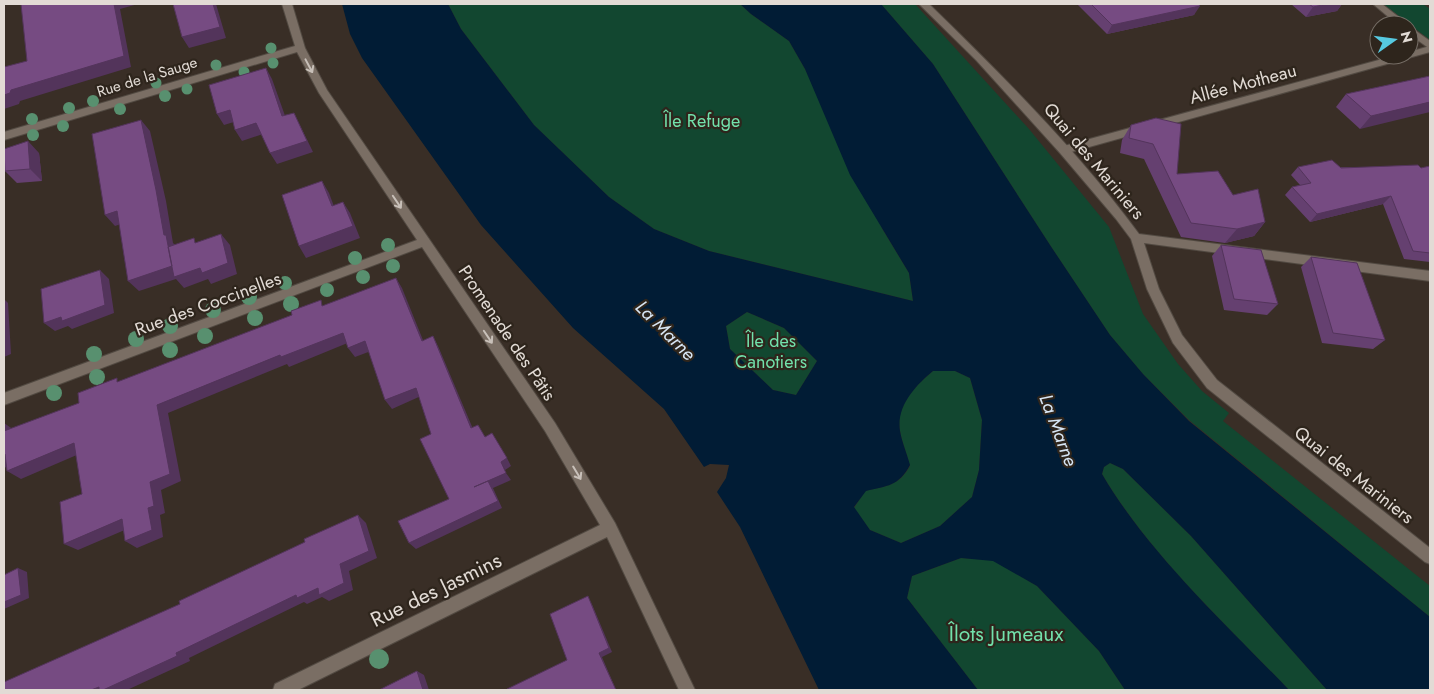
<svg xmlns="http://www.w3.org/2000/svg" width="1434" height="694" font-family="Jost,sans-serif">
  <style>
    .green { fill: #124730 }
    .water { fill: #011c35; fill-rule: evenodd }
    .lines { fill: none; stroke-linecap: round; stroke-linejoin: round }
    .service-casing { stroke: #524a42; stroke-width: 2 }
    .minor-casing { stroke: #524a42; stroke-width: 2 }
    .service { fill: #7a6e64; fill-rule: evenodd }
    .minor { fill: #7a6e64; fill-rule: evenodd }
    .tree { fill: #58906f }
    .wall { fill: #654070 }
    .shaded-wall { fill: #53345b }
    .building { fill: #764b82; stroke: #53345b }
    .oneway { stroke: #c8c0b9 }
    .labels { text-anchor: middle; stroke-width: 4.5; stroke-linejoin: round; paint-order: stroke }
    .far-street-label { font-size: 15px; fill: #e2dbd5; stroke: #2e251c }
    .street-label { font-size: 18px; fill: #e2dbd5; stroke: #2e251c }
    .park-label { font-size: 18px; fill: #72e1ab; stroke: #2e251c }
    .water-label { font-size: 19px; font-style: italic; fill: #d7e6f5; stroke: #2e251c }
    .near-street-label { font-size: 21px; fill: #e2dbd5; stroke: #2e251c }
    .near-park-label { font-size: 21px; fill: #72e1ab; stroke: #2e251c }
  </style>
  <rect width="100%" height="100%" fill="#392e26"/>
  <!-- green -->
  <path class="green" d="M448 4H740L751 14 789 41 805 69 883 230 909 273 913 301 709 251 654 229 609 197 534 125 461 29Z
    M881 4H915L1029 129 1109 227 1143 314 1178 364 1202 391 1229 413 1223 421 1430 586V617L1189 420 1143 374 1110 335 1050 245 933 64Z
    M1383 4H1423L1430 9V40Z
    M747 312 784 328 817 361 796 395 773 390 730 349 726 326Z
    M933 371H955L970 378 982 420 979 470 972 497 940 526 901 543 870 530 854 508 865 491C886 486 899 486 910 466 907 454 902 442 900 431 895 406 916 385 933 371Z
    M1110 463 1123 469 1191 536 1327 690H1289C1224 622 1150 555 1102 474L1104 467Z
    M961 558 993 560 1037 586 1099 651 1125 690H978L907 598 912 576Z"/>
  <!-- water -->
  <path class="water" d="M342 4H448L461 29 534 125 609 197 654 229 709 251 913 301 909 273 850 175 805 69 789 41 751 14 740 4H881L933 64 1050 245 1110 335 1143 374 1189 421 1430 617V690H1327L1191 536 1123 469 1110 463 1104 467 1102 474C1149 554 1225 623 1289 690H1125L1099 651 1037 586 993 561 961 558 912 576 907 598 978 690H819L740 527 717 492 726 478 729 465 710 464 704 467 664 409 573 328 481 225 362 58 350 34ZM747 312 784 328 817 361 796 395 773 390 730 349 726 326ZM933 371H955L970 378 982 420 979 470 972 497 940 526 901 543 870 530 854 507 866 491C887 486 899 486 910 465 907 454 902 442 900 431 896 406 916 385 933 371Z"/>
  <g class="lines">
    <defs>
      <path id="service" d="M1430 46V52L1064 154 1059 150 1064 146 1397 55H1409V52Z"/>
      <path id="minor" d="M282 4H292L305 48 327 90 555 423 615 523 695 690H679L607 537 298 690H273L275 684 600 525 545 431 422 247 4 405V393L417 240 319 93 297 52 4 140V132L295 46Z
        M919 4H929C1003 76 1078 151 1139 234L1430 271V281L1144 243 1159 289 1182 335 1217 380 1430 548V564L1425 562 1207 388 1173 343 1147 289 1131 239 1116 219 1060 153 976 60Z
        M1373 4H1382L1409 25H1398Z
        M1409 26 1430 41V49L1409 34Z"/>
    </defs>
    <!-- service casing -->
    <use href="#service" class="service-casing"/>
    <!-- minor casing -->
    <use href="#minor" class="minor-casing"/>
    <!-- service -->
    <use href="#service" class="service"/>
    <!-- minor -->
    <use href="#minor" class="minor"/>
  </g>
  <!-- trees -->
  <g class="tree">
    <circle cx="271" cy="48" r="5.5"/>
    <circle cx="273" cy="63" r="5.5"/>
    <circle cx="216" cy="65" r="5.5"/>
    <circle cx="244" cy="72" r="5.5"/>
    <circle cx="156" cy="83" r="5.5"/>
    <circle cx="187" cy="89" r="5.5"/>
    <circle cx="165" cy="96" r="6"/>
    <circle cx="93" cy="101" r="6"/>
    <circle cx="69" cy="108" r="6"/>
    <circle cx="120" cy="109" r="6"/>
    <circle cx="32" cy="119" r="6"/>
    <circle cx="63" cy="126" r="6"/>
    <circle cx="33" cy="135" r="6"/>
    <circle cx="388" cy="245" r="7"/>
    <circle cx="355" cy="258" r="7"/>
    <circle cx="393" cy="266" r="7"/>
    <circle cx="363" cy="277" r="7"/>
    <circle cx="285" cy="283" r="7"/>
    <circle cx="327" cy="290" r="7"/>
    <circle cx="249" cy="297" r="8"/>
    <circle cx="291" cy="304" r="8"/>
    <circle cx="213" cy="310" r="8"/>
    <circle cx="255" cy="318" r="8"/>
    <circle cx="170" cy="326" r="8"/>
    <circle cx="205" cy="336" r="8"/>
    <circle cx="136" cy="339" r="8"/>
    <circle cx="170" cy="350" r="8"/>
    <circle cx="94" cy="354" r="8"/>
    <circle cx="97" cy="377" r="8"/>
    <circle cx="54" cy="393" r="8"/>
    <circle cx="379" cy="659" r="10"/>
  </g>
  <!-- wall -->
  <path class="wall" d="M1077 4H1198L1194 15 1107 34Z
    M1291 4H1342L1337 11 1306 17Z
    M1430 76 1360 129 1336 107 1346 94Z
    M1156 118 1177 174 1233 195 1265 222 1254 236 1225 243 1181 237 1144 159 1120 153 1122 140 1131 125Z
    M39 153 42 181 17 183 5 171Z
    M1430 166V262L1404 259 1383 204 1310 222 1285 195 1292 187 1300 185 1291 175 1298 167 1421 168Z
    M1221 245 1278 304 1267 315 1224 310 1212 256Z
    M1311 257 1385 340 1373 349 1322 343 1301 267Z"/>
  <!-- shaded-wall -->
  <path class="shaded-wall" d="M114 4H138L120 9 131 67 20 101 19 104 4 109V95Z
    M213 4H216L226 38 189 48 182 37Z
    M1327 4H1342L1337 11 1306 17 1313 7Z
    M1200 6 1194 15 1107 34 1112 25Z
    M266 68 272 79 289 127 282 116Z
    M1430 102V112L1360 129 1371 116Z
    M230 110 237 121 224 125 217 114Z
    M294 113 313 152 277 164 270 153Z
    M141 120 150 131 166 201 173 243 175 245 181 275 221 234 230 245 237 274 211 284 208 279 184 288 176 279 139 291 128 281 164 235Z
    M256 123 263 134 242 141 235 130Z
    M28 141 39 153 42 181 30 169Z
    M322 181 329 193 338 217 332 206Z
    M1391 196 1383 204 1310 222 1317 214Z
    M343 202 350 213 360 238 306 258 299 246Z
    M117 211 127 222 115 226 105 215Z
    M1265 222 1254 236 1225 243 1237 229Z
    M100 270 109 279 114 313 72 329 68 326 55 331 44 323Z
    M396 278 402 288 427 350 422 341Z
    M4 299 8 303 11 354 4 357Z
    M343 333 350 342 289 367 287 364 168 413 181 481 161 490 165 513 160 515 163 537 137 548 125 541 148 508 157 405 280 355Z
    M433 336 438 346 476 436 471 428Z
    M365 341 371 351 355 357 348 348Z
    M416 388 421 396 392 409 385 400Z
    M4 423 17 432 4 431Z
    M74 443 86 451 21 479 7 471Z
    M5 454 19 462 4 468V455Z
    M507 458 511 466 505 470 501 462Z
    M506 473 511 480 493 488 502 508 416 549 409 543 474 487Z
    M358 515 366 523 377 558 349 571 353 590 329 601 322 597 307 604 304 602 189 658 190 661 127 690H91L176 653 340 564Z
    M122 519 134 526 78 550 64 544Z
    M18 568 27 572 29 598 4 609V602Z
    M591 602 612 652 602 657 616 690 599 653Z
    M417 671 424 675 429 690H423Z"/>
  <!-- building -->
  <path class="building" d="M21 4H114L124 56 11 90 10 93 4 95V67L27 61Z
    M173 4H213L220 27 182 37Z
    M1091 4H1198L1200 6 1112 25Z
    M1309 4H1327L1313 7Z
    M266 68 282 116 294 113 307 141 270 153 256 123 235 130 230 110 217 114 209 85Z
    M1430 76V102L1371 116 1346 94Z
    M1156 118 1181 124 1177 174 1218 171 1233 195 1258 189 1265 222 1237 229 1191 223 1153 144 1129 138 1131 125Z
    M141 120 156 190 164 235H166L172 266 128 281 117 211 105 215 92 134Z
    M28 141 30 169 5 171 4 149Z
    M1332 160 1341 168 1418 165 1421 168 1430 166V253L1413 251 1391 196 1317 214 1292 187 1311 183 1298 167Z
    M322 181 332 206 343 202 353 226 299 246 282 195Z
    M221 234 228 263 202 273 200 268 174 277 168 247 194 238 195 243Z
    M1221 245 1261 250 1278 304 1234 299Z
    M1311 257 1357 263 1385 340 1333 333Z
    M100 270 105 305 62 321 61 317 44 323 41 289Z
    M396 278 422 341 433 336 471 428 478 425 485 437 492 433 507 458 501 462 506 473 474 487 488 481 498 501 409 543 398 521 449 499 420 439 431 434 416 388 385 400 365 341 348 348 343 333 281 357 280 355 157 405 170 474 150 482 154 506 148 508 152 530 125 541 122 519 64 544 60 502 82 494 74 443 7 471 5 454 4 455V425V431L79 403 78 393 117 378V382L292 315 291 311 321 300 322 306Z
    M358 515 369 551 340 564 344 583 319 595 318 588 297 598 296 595 176 653 177 656 103 690H99V687L91 690H4V682L180 604 179 601 305 542 304 539Z
    M18 568 21 595 4 602V575Z
    M588 596 609 648 599 653 616 690H507V689L567 660 550 614Z
    M417 671 423 690H379Z"/>
  <!-- one-way arrows -->
  <defs><path id="oneway-shaft" d="M-6 0H5M1.5-3L5.5 0L1.5 3" fill="none" stroke-width="1.6" stroke-linecap="round" stroke-linejoin="round" transform="scale(1.25)"/></defs>
  <g class="oneway">
    <use href="#oneway-shaft" transform="translate(309 66) rotate(62)"/>
    <use href="#oneway-shaft" transform="translate(397 202) rotate(56)"/>
    <use href="#oneway-shaft" transform="translate(488 337) rotate(56)"/>
    <use href="#oneway-shaft" transform="translate(577 473) rotate(59)"/>
  </g>
  <g class="labels">
    <!-- far-street labels -->
    <g class="far-street-label">
      <text transform="translate(147 77) rotate(-17)" y="5">Rue de la Sauge</text>
    </g>
    <!-- street labels -->
    <g class="street-label">
      <text transform="translate(1243 84) rotate(-15)" y="6">Allée Motheau</text>
      <text transform="translate(1094 161) rotate(50)" y="6">Quai des Mariniers</text>
      <text transform="translate(208 304) rotate(-20)" y="6">Rue des Coccinelles</text>
      <text transform="translate(507 333) rotate(56)" y="6">Promenade des Pâtis</text>
      <text transform="translate(1354 475) rotate(38)" y="6">Quai des Mariniers</text>
    </g>
    <!-- park labels -->
    <g class="park-label">
      <text x="702" y="127">Île Refuge</text>
      <text x="771" y="347">Île des<tspan x="771" dy="21">Canotiers</tspan></text>
    </g>
    <!-- water labels -->
    <g class="water-label">
      <text transform="translate(666 330) rotate(45)" y="7">La Marne</text>
      <text transform="translate(1059 430) rotate(69)" y="7">La Marne</text>
    </g>
    <!-- near-street labels -->
    <g class="near-street-label">
      <text transform="translate(436 590) rotate(-26)" y="7">Rue des Jasmins</text>
    </g>
    <!-- near-park labels -->
    <g class="near-park-label">
      <text x="1006" y="641">Îlots Jumeaux</text>
    </g>
  </g>
  <!-- border -->
  <rect width="1434" height="694" fill="none" stroke="#e2dbd5" stroke-width="10"/>
  <!-- north arrow -->
  <g transform="translate(1394 40) rotate(76)"><circle r="24" fill="#2e251c" stroke="#766e66"/>
  <path d="M0-4L9 19L0 12L-9 19Z" fill="#56c9e0"/>
  <text y="-8" font-size="14" font-weight="bold" text-anchor="middle" fill="#e2dbd5">N</text>
  </g>
</svg>
